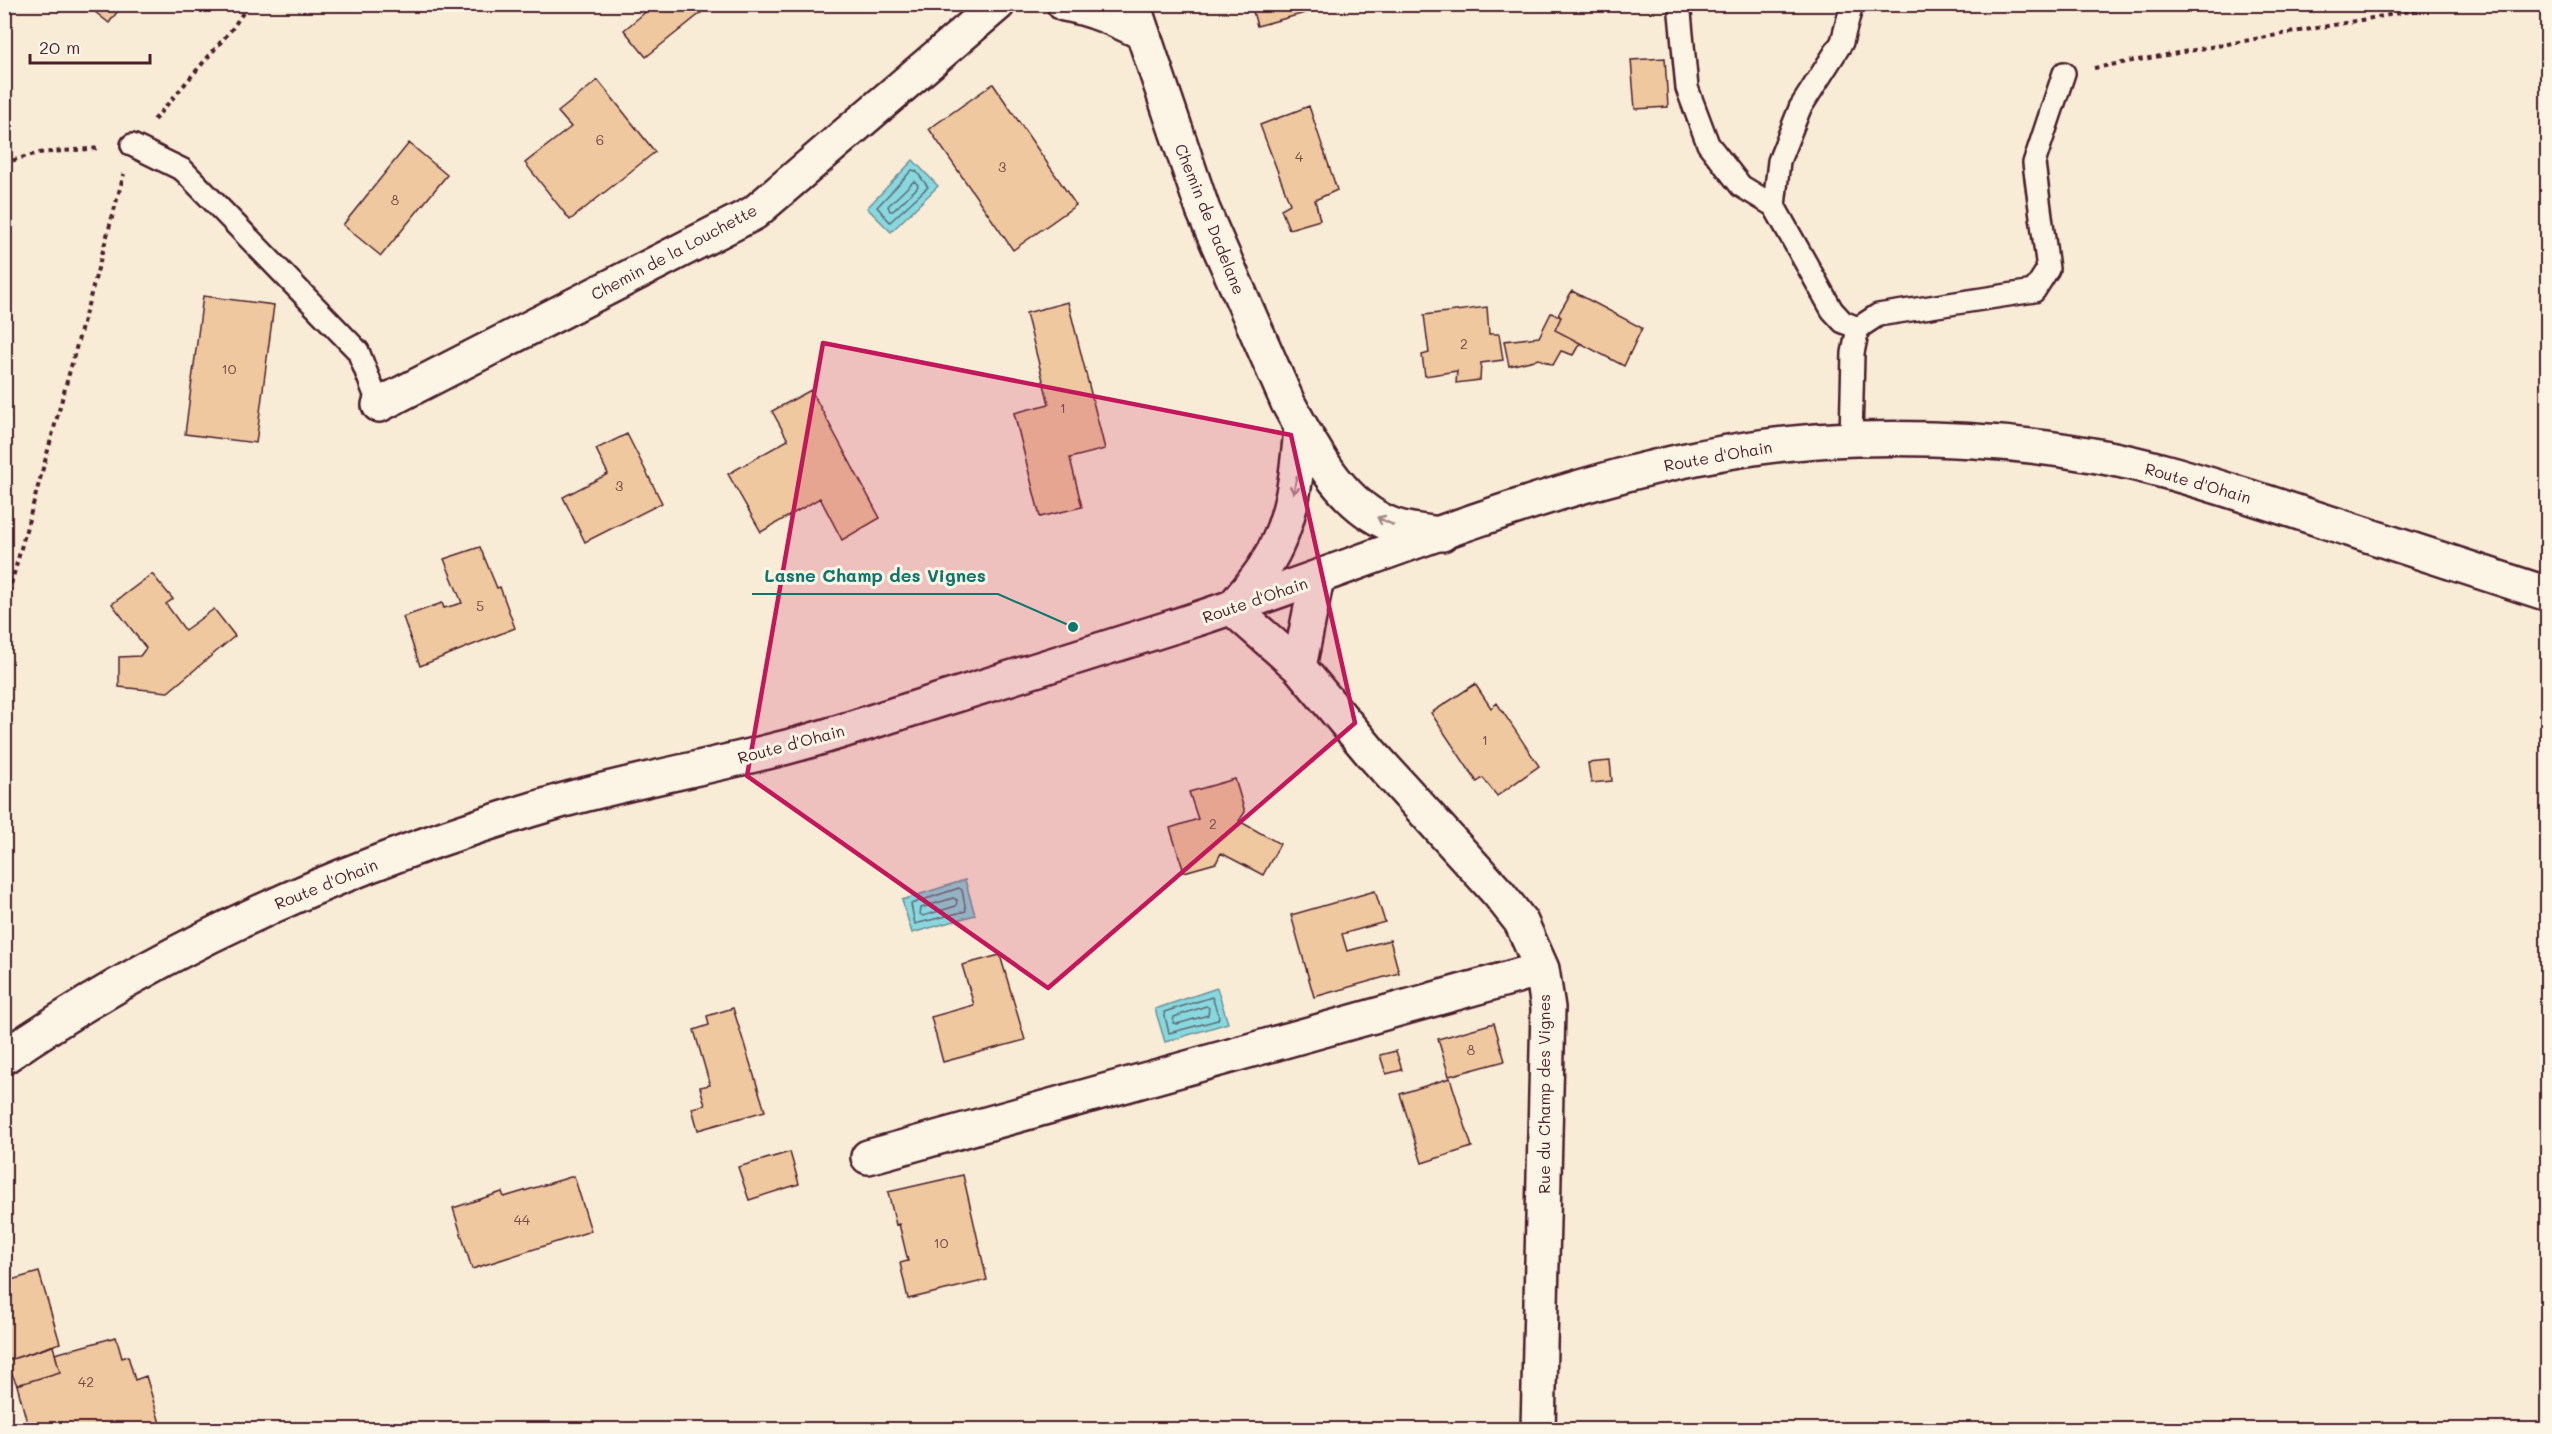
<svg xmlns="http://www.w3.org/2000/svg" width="2552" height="1434" font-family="Mali,sans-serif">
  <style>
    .water { fill: #87d9df; stroke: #6f8f97; stroke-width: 1.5 }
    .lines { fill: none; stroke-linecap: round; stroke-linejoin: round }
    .shore { stroke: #626973; stroke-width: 1.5 }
    .building { fill: #efc89f; stroke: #4a1f2b; stroke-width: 1.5 }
    .lane-casing { stroke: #4a1f2b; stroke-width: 26 }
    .street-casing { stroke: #4a1f2b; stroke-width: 38 }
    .secondary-casing { stroke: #4a1f2b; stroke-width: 38 }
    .path { stroke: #4a1f2b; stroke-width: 4; stroke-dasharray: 4.5 4.5; stroke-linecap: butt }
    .lane { stroke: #fcf5e5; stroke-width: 21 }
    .street { stroke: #fcf5e5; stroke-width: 33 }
    .secondary { stroke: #fcf5e5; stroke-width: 33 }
    .oneway { stroke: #a38a88 }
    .marked { fill: #c2185b; fill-opacity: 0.2; stroke: #c2185b; stroke-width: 4.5; stroke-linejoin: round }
    .labels { text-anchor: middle; stroke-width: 6; stroke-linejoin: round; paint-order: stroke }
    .number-label { font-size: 14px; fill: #734948 }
    .street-label { font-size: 16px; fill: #4a1f2b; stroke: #fcf5e5 }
    .leader { fill: none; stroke: #0f766e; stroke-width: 2 }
    .callout-dot { fill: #0f766e; stroke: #fcf5e5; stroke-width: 2 }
    .callout-label { font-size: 18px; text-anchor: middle; font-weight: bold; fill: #0f766e; stroke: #fcf5e5; stroke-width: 6; stroke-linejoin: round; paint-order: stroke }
  </style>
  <rect width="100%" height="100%" fill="#f9ecd7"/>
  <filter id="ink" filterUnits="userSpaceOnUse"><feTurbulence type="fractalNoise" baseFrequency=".0167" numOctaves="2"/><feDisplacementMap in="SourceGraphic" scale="12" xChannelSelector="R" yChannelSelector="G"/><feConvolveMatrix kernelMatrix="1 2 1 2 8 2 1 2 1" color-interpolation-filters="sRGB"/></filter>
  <g filter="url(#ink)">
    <!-- water -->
    <path class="water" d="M913 160 938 186 891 232 867 208Z
      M965 880 975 915 912 933 902 900Z
      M1217 988 1228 1023 1165 1042 1155 1009Z"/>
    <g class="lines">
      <!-- shore -->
      <path class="shore" d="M912 170 916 171 928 187 890 222 877 207Z
        M914 181 918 185 917 188 893 211H890L888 206Z
        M959 888 962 890 966 911 915 924 911 904Z
        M953 898 957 900 956 906 923 916 920 914 921 908Z
        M1212 997 1219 1017 1218 1020 1169 1033 1164 1012Z
        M1206 1006 1209 1008 1208 1015 1177 1024 1173 1023 1174 1017Z"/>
    </g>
    <!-- building -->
    <path class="building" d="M85 4H123L109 23Z
      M655 4H712L646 57 624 30Z
      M1251 4H1319L1320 9 1257 26Z
      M1665 58 1668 107 1635 109 1631 60Z
      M598 80 655 152 570 220 525 163 571 127 558 112Z
      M993 84 1076 205 1013 250 929 129Z
      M1309 106 1337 190 1315 200 1320 220 1289 229 1281 209 1290 204 1260 125Z
      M409 143 447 175 381 256 343 225Z
      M1572 291 1642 328 1624 366 1555 330 1561 317 1558 315Z
      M203 296 274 305 256 443 185 434Z
      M1068 302 1105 449 1070 458 1082 507 1040 517 1014 413 1049 404 1026 313Z
      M1487 307 1489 334H1499L1503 360 1481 363 1480 380 1456 383 1457 371 1425 376 1422 355 1429 353 1424 315Z
      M1551 313 1561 317 1555 330 1580 343 1573 355 1561 351 1553 365 1539 359 1509 366 1504 341 1539 337Z
      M811 390 880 518 842 540 820 498 761 532 728 474 788 440 772 411Z
      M627 434 662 503 585 542 563 497 608 474 596 449Z
      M480 547 497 588 500 587 515 628 420 666 403 617 442 603 444 608 462 603 444 559Z
      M152 574 173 599 166 604 185 630 214 609 235 636 168 692 119 687V657L140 656 146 648 112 604Z
      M1475 684 1491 708 1497 703 1539 766 1497 796 1483 778 1477 782 1431 713Z
      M1610 761 1612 781 1591 783 1588 763Z
      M1235 779 1245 812 1239 821 1280 844 1263 875 1221 853 1216 863 1184 872 1170 828 1198 819 1189 792Z
      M1375 891 1385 922 1342 934 1347 951 1390 940 1399 973 1314 997 1291 915Z
      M1000 955 1025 1040 943 1062 931 1017 974 1005 962 965Z
      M733 1008 765 1111 698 1130 692 1108 705 1105 700 1087 710 1085 694 1030 709 1025 707 1016Z
      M1494 1023 1505 1061 1449 1076 1438 1039Z
      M1396 1051 1402 1070 1386 1074 1380 1055Z
      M1450 1078 1472 1147 1422 1163 1400 1094Z
      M790 1152 799 1184 749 1200 738 1167Z
      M963 1175 987 1280 908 1299 900 1263 908 1261 899 1224 896 1225 888 1192Z
      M574 1176 591 1231 472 1269 453 1208 502 1192 504 1197Z
      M39 1272 60 1343 6 1361 4 1282Z
      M116 1337 122 1358 128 1356 135 1380 146 1376 162 1430H29L17 1385 60 1372 55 1354Z
      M53 1346 60 1372 17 1385 6 1361Z"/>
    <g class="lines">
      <defs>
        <path id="lane" d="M1852 4 1842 42 1800 108 1779 161 1774 206 1832 310 1843 322 1858 328
          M1680 13 1687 88 1708 144 1741 186 1774 206
          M132 145 183 170 358 351 379 405
          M1851 439 1853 353 1858 328 1878 315 2034 291 2048 269 2034 163 2064 73"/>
        <path id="street" d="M1064 4C1093 9 1117 20 1143 33
          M1133 4 1203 210 1288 403C1313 448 1340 505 1392 525 1408 531 1425 532 1442 534
          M379 405 754 213 998 4
          M1317 578 1299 667 1371 753 1499 894 1521 922 1542 969 1548 1008 1538 1430
          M1299 667 1232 608C1243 595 1255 582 1264 568 1292 526 1297 477 1301 427
          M868 1157 1542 969"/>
        <path id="secondary" d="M4 1057C175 939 365 857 564 800 638 780 713 766 787 747 830 736 873 721 915 708 1001 681 1086 654 1172 627 1392 558 1624 444 1857 439 1938 437 2018 441 2098 456 2155 466 2211 485 2266 502 2360 532 2454 563 2548 594"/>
      </defs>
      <!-- lane casing -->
      <use href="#lane" class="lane-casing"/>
      <!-- street casing -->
      <use href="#street" class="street-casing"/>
      <!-- secondary casing -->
      <use href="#secondary" class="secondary-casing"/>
      <!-- path -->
      <path class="path" d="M2094 68 2450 4
        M154 120 232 29 249 4
        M4 163 38 153 101 148
        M4 610 124 174"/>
      <!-- lane -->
      <use href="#lane" class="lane"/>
      <!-- street -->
      <use href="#street" class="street"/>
      <!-- secondary -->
      <use href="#secondary" class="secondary"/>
    </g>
    <!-- one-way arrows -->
    <defs><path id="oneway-shaft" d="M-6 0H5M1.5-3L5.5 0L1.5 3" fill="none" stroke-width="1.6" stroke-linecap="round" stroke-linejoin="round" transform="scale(1.5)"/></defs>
    <g class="oneway">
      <use href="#oneway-shaft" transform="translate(1295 485) rotate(101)"/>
      <use href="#oneway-shaft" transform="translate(1385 521) rotate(-154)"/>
    </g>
  </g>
  <!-- marked area -->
  <path class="marked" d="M823 343 1291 435 1355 723 1048 988 747 776Z"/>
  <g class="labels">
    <!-- number labels -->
    <g class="number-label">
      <text x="600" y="145">6</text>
      <text x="1299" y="162">4</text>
      <text x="1002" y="172">3</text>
      <text x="395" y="205">8</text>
      <text x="1464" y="349">2</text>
      <text x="229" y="374">10</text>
      <text x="1063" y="413">1</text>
      <text x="803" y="462">1</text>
      <text x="619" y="491">3</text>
      <text x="480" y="611">5</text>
      <text x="1485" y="745">1</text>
      <text x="1213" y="829">2</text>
      <text x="1471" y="1055">8</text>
      <text x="522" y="1225">44</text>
      <text x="941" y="1248">10</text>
      <text x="86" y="1387">42</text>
    </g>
    <!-- street labels -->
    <g class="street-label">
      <text transform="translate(1210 219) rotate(68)" y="6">Chemin de Dadelane</text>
      <text transform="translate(674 252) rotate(-28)" y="6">Chemin de la Louchette</text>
      <text transform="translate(1718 456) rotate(-10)" y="6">Route d'Ohain</text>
      <text transform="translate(2198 483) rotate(16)" y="6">Route d'Ohain</text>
      <text transform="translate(1255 600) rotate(-19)" y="6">Route d'Ohain</text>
      <text transform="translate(791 744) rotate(-15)" y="6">Route d'Ohain</text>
      <text transform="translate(326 884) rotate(-22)" y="6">Route d'Ohain</text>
      <text transform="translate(1544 1094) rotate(-90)" y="6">Rue du Champ des Vignes</text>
    </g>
  </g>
  <!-- callouts -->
  <path class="leader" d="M1073 627L998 594H752"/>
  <circle class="callout-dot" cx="1073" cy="627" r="6"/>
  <g class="callout-label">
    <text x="875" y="582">Lasne Champ des Vignes</text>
  </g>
  <!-- margin -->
  <rect width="2552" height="1434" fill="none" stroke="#fcf5e5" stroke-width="24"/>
  <rect x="12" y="12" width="2528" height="1410" fill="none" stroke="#4a1f2b" stroke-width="2" filter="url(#ink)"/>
  <!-- scale -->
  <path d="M30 54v9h120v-9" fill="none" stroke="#4a1f2b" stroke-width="3"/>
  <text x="39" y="54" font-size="18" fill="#4a1f2b" stroke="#fcf5e5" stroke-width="4.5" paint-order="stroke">20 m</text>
</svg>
